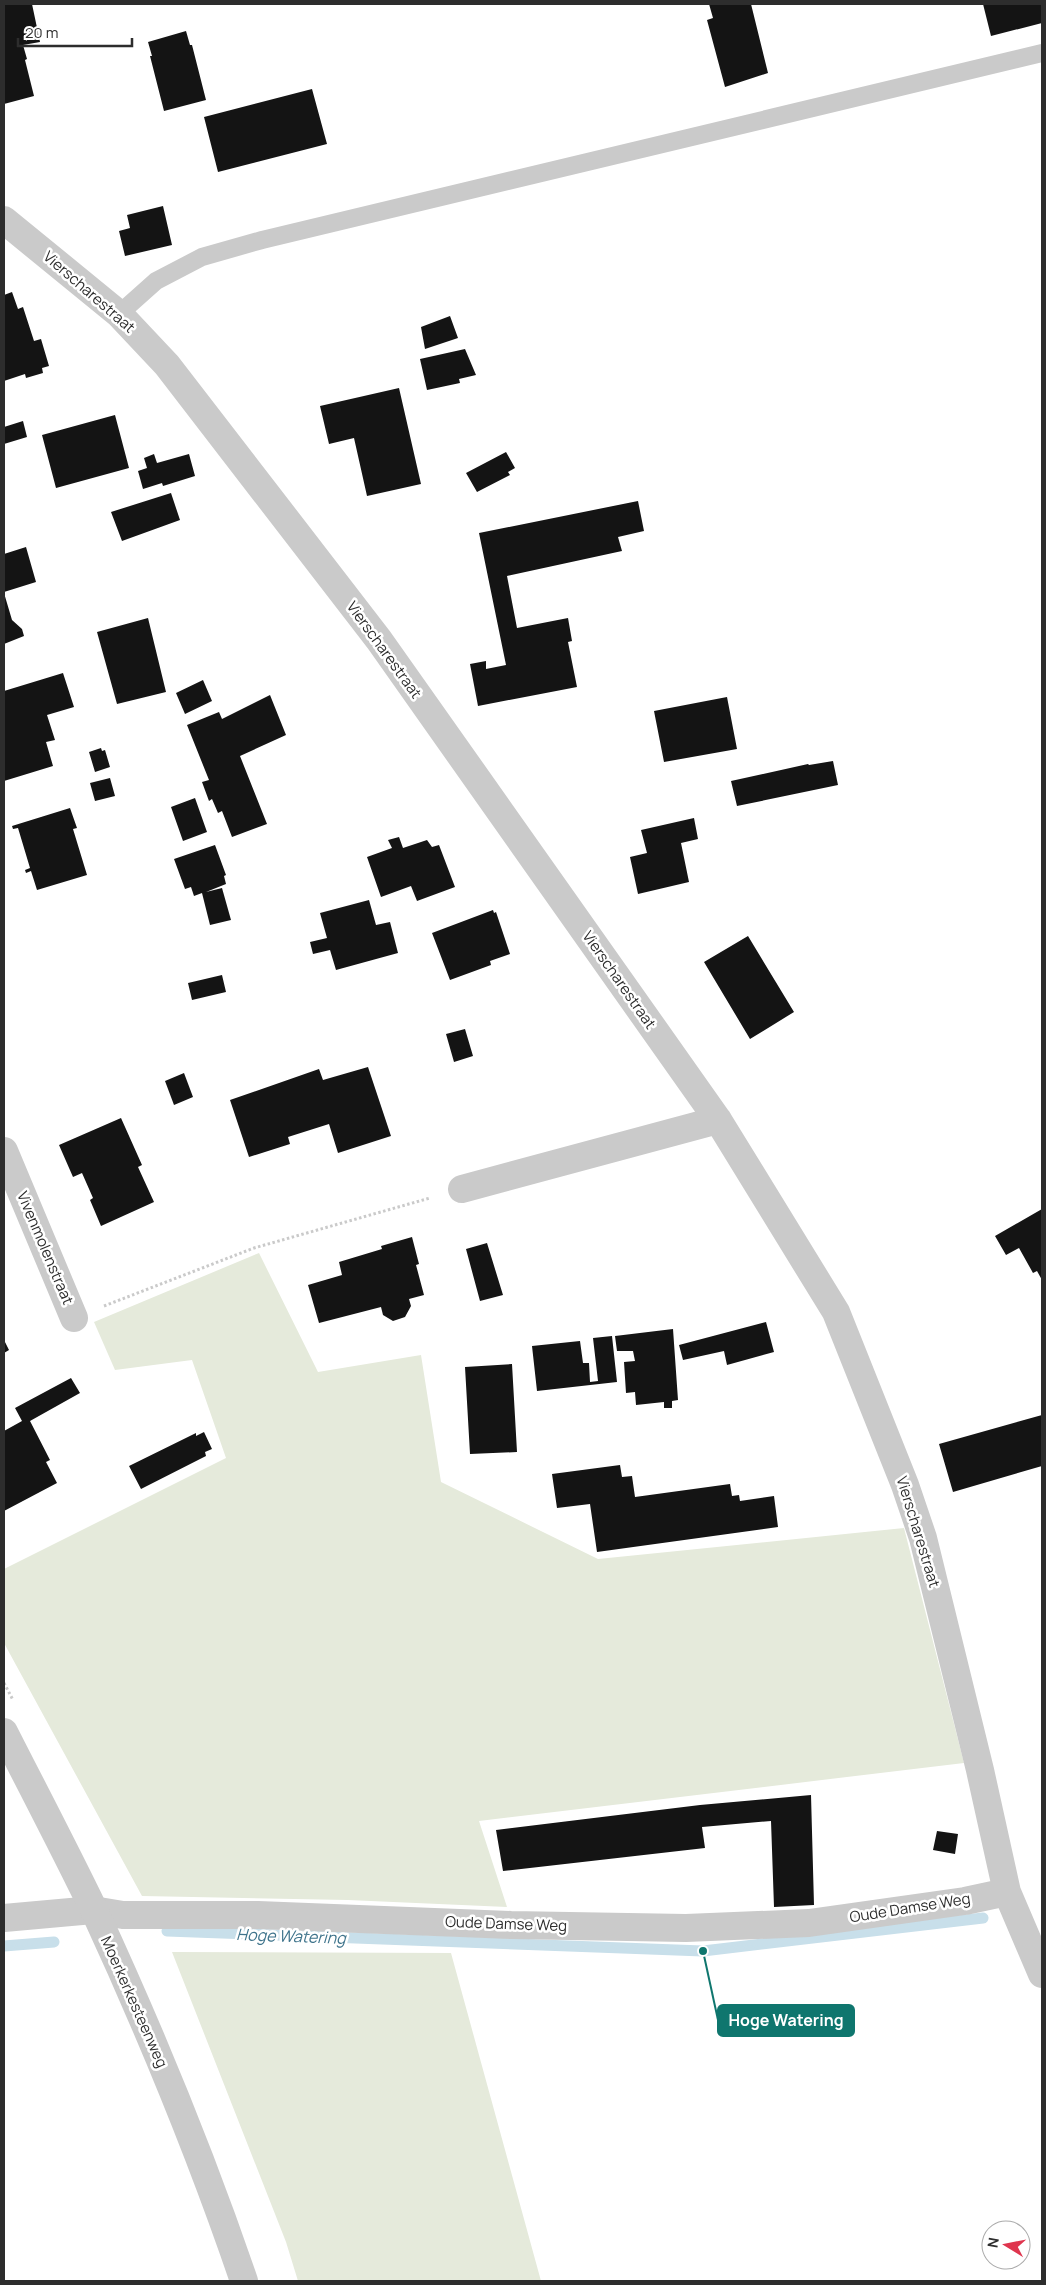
<svg xmlns="http://www.w3.org/2000/svg" width="1046" height="2285" font-family="Manrope,sans-serif">
  <style>
    .green { fill: #e5eadb }
    .lines { fill: none; stroke-linecap: round; stroke-linejoin: round }
    .stream { stroke: #c8dfea; stroke-width: 11 }
    .building { fill: #141414 }
    .path { stroke: #cacaca; stroke-width: 3; stroke-dasharray: 2.5 2.5; stroke-linecap: butt }
    .service { stroke: #cacaca; stroke-width: 18 }
    .minor { stroke: #cacaca; stroke-width: 28 }
    .tertiary { stroke: #cacaca; stroke-width: 28 }
    .labels { text-anchor: middle; stroke-width: 5; stroke-linejoin: round; paint-order: stroke }
    .street-label { font-size: 15px; fill: #2d2d2d; stroke: #fff }
    .water-label { font-size: 16px; font-style: italic; fill: #3f748c; stroke: #fff }
    .leader { fill: none; stroke: #0f766e; stroke-width: 2 }
    .callout-dot { fill: #0f766e; stroke: #fff; stroke-width: 2 }
    .callout { fill: #0f766e; stroke: #0f766e; stroke-width: 2 }
    .callout-label { font-size: 16px; text-anchor: middle; font-weight: bold; fill: #fff }
  </style>
  <rect width="100%" height="100%" fill="#fff"/>
  <!-- green -->
  <path class="green" d="M259 1253 318 1372 421 1355 441 1482 598 1559 904 1528 964 1763 479 1821 507 1907 348 1900 142 1896 4 1643V1569L226 1458 192 1360 115 1370 94 1322Z
    M172 1952 451 1953 541 2281H298L286 2242Z"/>
  <g class="lines">
    <!-- stream -->
    <path class="stream" d="M167 1931 703 1951 983 1918
      M4 1946 54 1942"/>
  </g>
  <!-- building -->
  <path class="building" d="M4 4H32L40 42 23 45 27 59 25 60 34 96 4 104Z
    M709 4H751L768 73 725 87 707 20 713 18Z
    M983 4H1042V23L991 36Z
    M186 31 190 45H192L206 100 164 111 150 56H152L148 42Z
    M312 89 327 144 218 172 204 117Z
    M163 206 172 245 125 256 119 231 130 228 127 215Z
    M12 292 18 309 23 307 34 341 41 339 49 366 42 368 43 373 26 378 25 374 4 381V295Z
    M450 316 458 338 425 349 421 327Z
    M465 349 476 375 459 379 460 383 427 390 420 359Z
    M399 388 421 484 367 496 354 438 329 444 320 406Z
    M115 415 129 468 56 488 42 435Z
    M23 421 27 437 4 444V427Z
    M506 452 515 468 508 472 510 475 477 492 466 473Z
    M154 454 157 463 189 454 195 476 163 486 162 483 143 489 138 471 147 468 144 458Z
    M171 493 180 520 122 541 111 512Z
    M638 501 644 531 618 537 622 551 507 576 517 628 568 618 572 641 568 642 577 687 478 706 470 664 486 661V669L506 665 479 533Z
    M26 547 36 582 4 592V554Z
    M4 593 12 620 22 629 24 636 4 644Z
    M148 618 166 692 117 704 97 632Z
    M63 673 74 707 47 715 55 740 46 742 53 766 4 781V691Z
    M203 680 212 701 185 714 176 693Z
    M270 695 286 735 240 756 267 824 232 837 222 811 218 813 212 799 209 801 202 782 209 780 187 725 219 712 222 719Z
    M727 697 737 749 664 762 654 711Z
    M101 748 102 751 105 750 110 767 95 772 89 752Z
    M833 761 838 785 737 806 731 781 808 764 809 765Z
    M110 778 115 796 95 801 90 783Z
    M195 798 207 832 183 841 171 807Z
    M70 808 77 828 73 829 87 875 37 890 31 871 26 873 25 870 30 868 18 828 13 829 12 826Z
    M694 818 698 839 681 843 689 882 638 894 630 857 647 853 641 830Z
    M399 837 403 848 427 840 432 847 439 845 455 887 417 901 411 886 381 897 367 857 392 848 388 840Z
    M215 845 226 875 224 876 226 884 206 892 222 888 231 920 210 925 202 893 194 896 191 887 185 889 174 859Z
    M369 900 376 925 390 922 398 953 336 970 330 950 313 954 310 942 327 938 320 913Z
    M493 910 494 913 496 912 510 954 490 961 491 965 450 980 432 933Z
    M748 936 794 1012 750 1039 704 962Z
    M222 975 226 992 192 1000 188 983Z
    M465 1029 473 1056 454 1062 446 1034Z
    M368 1067 391 1136 338 1153 329 1124 288 1137 290 1144 249 1157 230 1100 319 1069 323 1080Z
    M184 1073 193 1097 174 1105 165 1081Z
    M121 1118 142 1165 138 1167 154 1202 101 1226 90 1200 93 1198 82 1173 73 1177 59 1145Z
    M1042 1209V1280L1037 1271 1033 1273 1019 1248 1006 1255 995 1236Z
    M412 1237 419 1264 416 1265 424 1295 409 1299 411 1306 405 1317 393 1321 383 1315 381 1307 319 1323 308 1285 342 1275 339 1262 382 1249 381 1246Z
    M487 1243 503 1295 480 1301 466 1249Z
    M766 1322 774 1352 727 1365 724 1351 683 1360 679 1345Z
    M673 1329 678 1400 672 1401V1408H664V1402L636 1405 635 1392 626 1393 624 1362 635 1361 633 1351H617L615 1336Z
    M612 1336 617 1382 537 1391 532 1346 580 1341 583 1363H589L590 1382 598 1381 593 1338Z
    M4 1340 9 1350 4 1353Z
    M512 1364 517 1452 470 1454 465 1367Z
    M71 1378 80 1393 30 1421 50 1460 46 1462 57 1483 4 1511V1431L22 1421 15 1408Z
    M1042 1415V1466L953 1492 939 1444Z
    M204 1432 212 1449 205 1452 206 1456 141 1489 129 1466 196 1433V1436Z
    M620 1465 622 1477 632 1476 635 1497 730 1484 732 1496 739 1495 740 1501 774 1496 778 1527 597 1552 590 1504 557 1508 552 1474Z
    M811 1795 814 1905 774 1907 771 1821 702 1827 705 1848 503 1871 496 1830 700 1805Z
    M937 1831 958 1834 955 1854 933 1850Z"/>
  <g class="lines">
    <!-- path -->
    <path class="path" d="M104 1306 254 1248 430 1198
      M4 1683 13 1700"/>
    <!-- service -->
    <path class="service" d="M119 314 156 281 202 257 262 240 1042 53"/>
    <!-- minor -->
    <path class="minor" d="M4 220 119 314 167 365 379 640 718 1120 836 1312 905 1485 923 1538 980 1770 1007 1892 1042 1974
      M4 1151 74 1318
      M462 1189 718 1120
      M4 1918 93 1910 123 1915H258L511 1925 686 1928 809 1923 965 1901 1007 1892"/>
    <!-- tertiary -->
    <path class="tertiary" d="M4 1732C34 1791 65 1850 94 1910 150 2031 201 2155 244 2281"/>
  </g>
  <g class="labels">
    <!-- street labels -->
    <g class="street-label">
      <text transform="translate(89 292) rotate(41)" y="5">Vierscharestraat</text>
      <text transform="translate(384 650) rotate(54)" y="5">Vierscharestraat</text>
      <text transform="translate(619 980) rotate(55)" y="5">Vierscharestraat</text>
      <text transform="translate(45 1248) rotate(67)" y="5">Vivenmolenstraat</text>
      <text transform="translate(918 1532) rotate(73)" y="5">Vierscharestraat</text>
      <text transform="translate(910 1908) rotate(-9)" y="5">Oude Damse Weg</text>
      <text transform="translate(506 1924) rotate(2)" y="5">Oude Damse Weg</text>
      <text transform="translate(134 2002) rotate(66)" y="5">Moerkerkesteenweg</text>
    </g>
    <!-- water labels -->
    <g class="water-label">
      <text transform="translate(291 1936) rotate(2)" y="6">Hoge Watering</text>
    </g>
  </g>
  <!-- callouts -->
  <path class="leader" d="M703 1951L718 2020"/>
  <circle class="callout-dot" cx="703" cy="1951" r="5"/>
  <rect class="callout" x="718" y="2005" width="136" height="31" rx="5"/>
  <g class="callout-label">
    <text x="786" y="2026">Hoge Watering</text>
  </g>
  <!-- border -->
  <rect width="1046" height="2285" fill="none" stroke="#2d2d2d" stroke-width="10"/>
  <!-- north arrow -->
  <g transform="translate(1006 2245) rotate(280)"><circle r="24" fill="#ffffff" stroke="#ababab"/>
  <path d="M0-4L9 19L0 12L-9 19Z" fill="#df354e"/>
  <text y="-8" font-size="14" font-weight="bold" text-anchor="middle" fill="#2d2d2d">N</text>
  </g>
  <!-- scale -->
  <path d="M18 38v8h114v-8" fill="none" stroke="#2d2d2d" stroke-width="2.5"/>
  <text x="25" y="38" font-size="15" fill="#2d2d2d" stroke="#ffffff" stroke-width="4" paint-order="stroke">20 m</text>
</svg>
